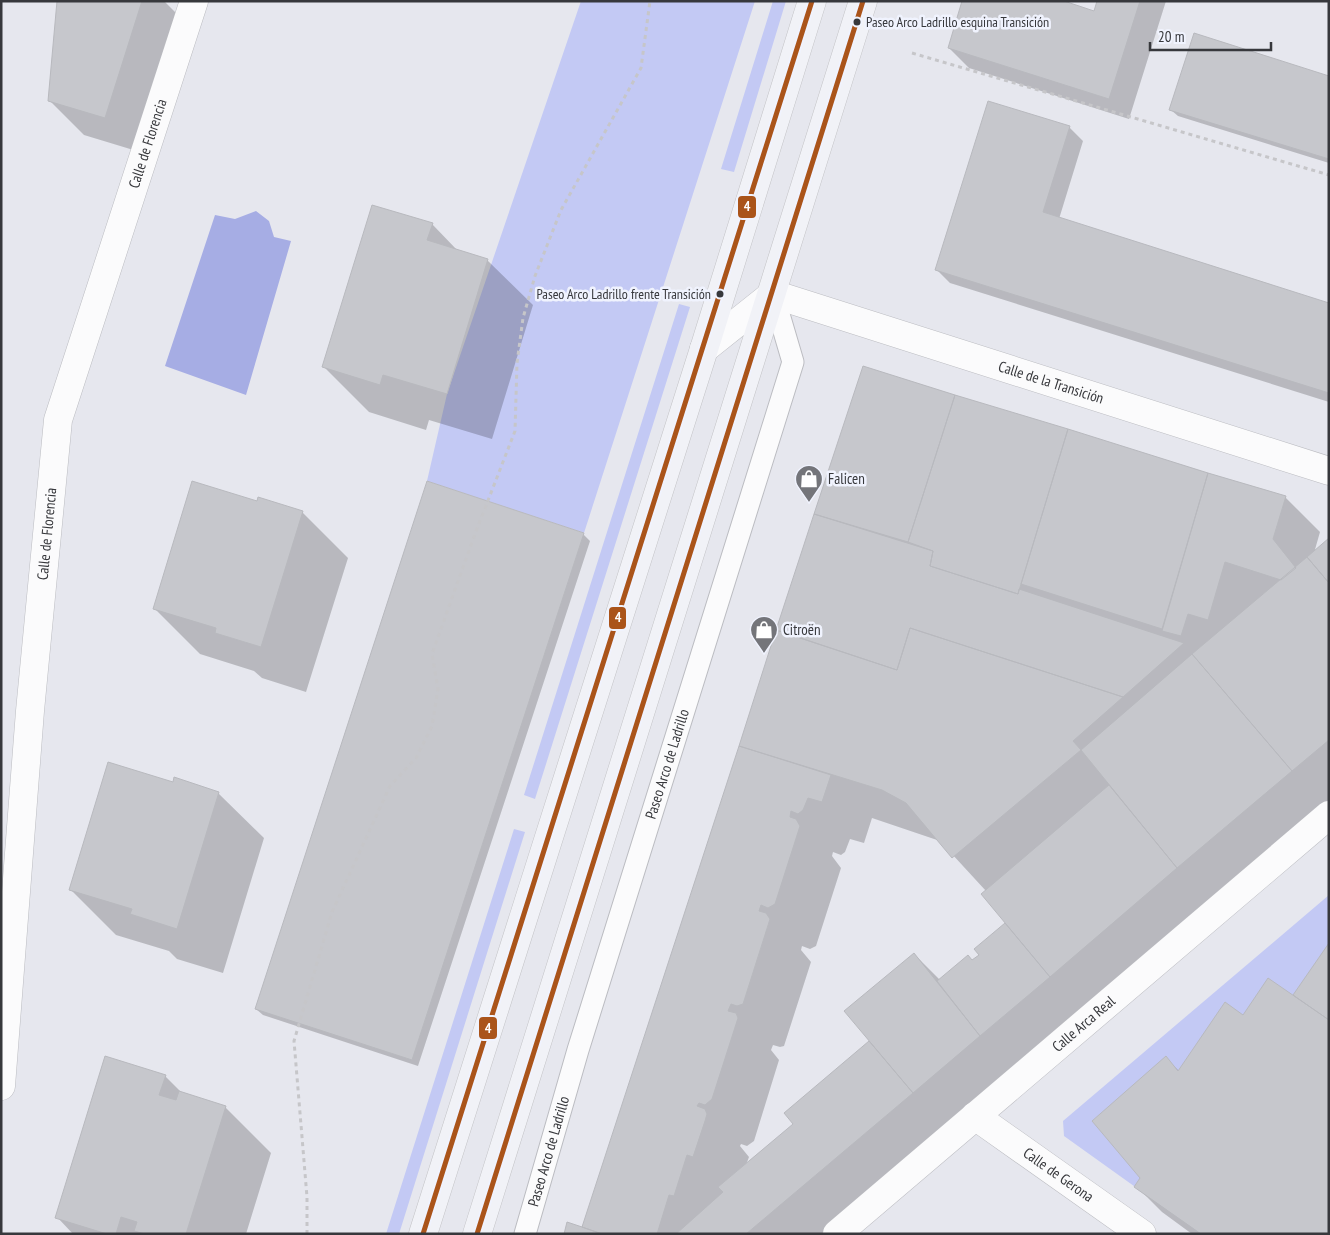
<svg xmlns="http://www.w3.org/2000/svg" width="1330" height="1235" font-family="'PT Sans Narrow',sans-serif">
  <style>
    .green { fill: #c3c9f4 }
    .water { fill: #a6ade4 }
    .shadow { fill: #0003; fill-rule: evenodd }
    .building { fill: #c6c7cc; stroke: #b8b9be }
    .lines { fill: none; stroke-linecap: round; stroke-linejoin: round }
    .service-casing { stroke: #bbbcc1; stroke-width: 23 }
    .minor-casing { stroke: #bbbcc1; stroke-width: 29 }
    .tertiary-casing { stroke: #bbbcc1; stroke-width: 29 }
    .primary-casing { stroke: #c3c3c6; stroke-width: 29 }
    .path { stroke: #c6c6c9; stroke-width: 3; stroke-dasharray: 4 4; stroke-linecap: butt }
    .service { stroke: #fbfbfc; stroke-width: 21 }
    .minor { stroke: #fbfbfc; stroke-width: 28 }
    .tertiary { stroke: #fbfbfc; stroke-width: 28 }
    .primary { stroke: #f1f2f7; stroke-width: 28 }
    .bus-1-casing { stroke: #f0f3fe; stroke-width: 9 }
    .bus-1 { stroke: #aa541a; stroke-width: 5 }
    .bus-dot { fill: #37383c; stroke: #f0f3fe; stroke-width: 2 }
    .labels { text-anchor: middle; stroke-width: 5; stroke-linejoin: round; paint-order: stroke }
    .bus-label { font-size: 14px; fill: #37383c; stroke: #f0f3fe; text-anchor: start }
    .street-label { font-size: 15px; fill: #37383c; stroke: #f0f3fe }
    .poi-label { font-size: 15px; fill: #37383c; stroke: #f0f3fe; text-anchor: start }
    .line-badge { stroke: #f0f3fe; stroke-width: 2 }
    .badge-label { font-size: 14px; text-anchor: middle; font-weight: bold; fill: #fff }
  </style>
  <rect width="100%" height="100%" fill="#e6e7ee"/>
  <!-- green -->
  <path class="green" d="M581 1H755L584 533 427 481 447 394Z
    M773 1H786L734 172 721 169Z
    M679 304 690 307 535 799 524 795Z
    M514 829 525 832 399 1234H386Z
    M1329 895V1234H1201L1064 1136 1063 1121Z"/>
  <!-- water -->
  <path class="water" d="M256 211 269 221 274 237 291 241 246 395 165 366 215 215 235 219Z"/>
  <!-- shadow -->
  <path class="shadow" d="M59 1H164L182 19 140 152 84 135 49 100Z
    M1098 1H1166L1129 119 969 68 949 48 1094 12Z
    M1329 77V163L1178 116 1171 110Z
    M1069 127 1083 141 1059 219 1329 304V402L950 283 936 269Z
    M432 224 458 251 487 260 533 305 492 439 429 420 426 430 369 412 324 367Z
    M863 367 1285 497 1320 532 1314 553 1329 539V804L821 1234H565L583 1229ZM872 818 940 841 986 891 1011 928 972 961 940 980 914 954 871 1041 786 1113 795 1124 746 1165 749 1157 740 1146 741 1144 747 1146 754 1141 779 1060 771 1050 773 1045 780 1047 784 1046 811 962 801 950 802 946 810 949 816 946 841 868 832 856 833 852 841 855 845 852 850 839 864 843Z
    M302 512 348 558 306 692 262 678 254 671 200 654 154 608Z
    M583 534 590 541 418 1066 263 1015 256 1009Z
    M174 784 218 793 264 838 223 973 177 959 169 951 116 935 70 889Z
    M1329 945V1234H1192L1162 1212 1136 1186 1142 1178 1166 1058 1179 1071 1243 1016 1293 997Z
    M165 1076 183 1094 225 1107 271 1153 246 1234H73L57 1217Z"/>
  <!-- building -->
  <path class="building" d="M57 1H142L105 118 48 101Z
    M962 1H1064L1094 11 1097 1H1140L1109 99 948 48Z
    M1194 33 1329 76V159L1169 110Z
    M988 101 1070 126 1043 212 1329 303V393L935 270Z
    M372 205 433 223 427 240 488 259 447 394 383 375 380 385 322 367Z
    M863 366 955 395 908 542 814 514Z
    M955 395 1068 429 1018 594 930 566 933 551 908 542Z
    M1068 429 1208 473 1162 629 1021 584Z
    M1208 473 1286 496 1273 539 1296 568 1281 580 1225 562 1208 620 1188 614 1181 636 1162 631Z
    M192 481 257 501 258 497 303 511 261 647 215 633 216 628 153 609Z
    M427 481 584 533 412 1060 255 1009Z
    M814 514 933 551 930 566 1018 594 1019 589 1184 643 1123 697 910 628 897 670 776 630Z
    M1329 538V583L1307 557Z
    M1307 557 1329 583V740L1292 771 1192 654Z
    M910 628 1123 697 1073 741 1081 750 952 858 906 803 882 790 739 746 776 630 897 670Z
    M1192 654 1292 771 1177 868 1081 750Z
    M739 746 831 775 822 802 808 798 803 810 798 814 791 811 790 817 796 819 800 826 775 904 768 908 761 905 759 911 766 913 770 919 743 1004 737 1006 731 1004 728 1011 736 1013 738 1018 712 1099 705 1105 699 1103 697 1106 705 1109 707 1114 705 1121 693 1157 687 1155 674 1196 669 1195 657 1234H602L582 1227Z
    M108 762 173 782 174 777 219 792 177 929 130 914 132 909 69 890Z
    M1109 785 1177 868 1050 977 981 894Z
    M1005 923 1050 977 980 1036 937 981 968 955 972 960 979 955 974 949Z
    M1329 943V1020L1293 995Z
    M914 953 980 1036 913 1093 844 1011Z
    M1268 978 1329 1020V1234H1201L1134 1187 1140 1178 1092 1121 1166 1056 1178 1071 1225 1002 1243 1015Z
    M869 1041 913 1093 746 1234H676L723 1192 718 1187 793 1124 784 1113Z
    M105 1056 166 1075 159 1095 176 1100 179 1091 226 1106 186 1234H145L134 1231 137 1222 121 1217 116 1234H107L55 1218Z
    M567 1222 582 1227 602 1234H564Z"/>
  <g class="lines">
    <defs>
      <g id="service">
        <path id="s1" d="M525 1234 578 1050 793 362 773 294"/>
      </g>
      <g id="minor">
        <path id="s2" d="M704 349 773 294 1329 471"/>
        <path id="s3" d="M1 1086 30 711 58 420 194 1"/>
        <path id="s4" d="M975 1116 1142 1234"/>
      </g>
      <g id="tertiary">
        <path id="s5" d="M837 1234 1329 815"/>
      </g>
      <path id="primary" d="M423 1234 704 349 812 1
        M477 1234 863 1"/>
    </defs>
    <!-- service casing -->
    <use href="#service" class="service-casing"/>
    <!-- minor casing -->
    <use href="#minor" class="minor-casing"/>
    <!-- tertiary casing -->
    <use href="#tertiary" class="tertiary-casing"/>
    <!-- primary casing -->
    <use href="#primary" class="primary-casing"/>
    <!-- path -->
    <path class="path" d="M912 53 1329 175
      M307 1234V1197L294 1041 332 912 390 786 416 758 432 726 438 689 432 654 475 534 515 431 517 363 523 318 535 276 561 210 641 68 650 1"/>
    <!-- service -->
    <use href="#service" class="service"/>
    <!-- minor -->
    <use href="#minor" class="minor"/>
    <!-- tertiary -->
    <use href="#tertiary" class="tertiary"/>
    <!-- primary -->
    <use href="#primary" class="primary"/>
    <defs>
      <path id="bus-1" d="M423 1234 812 1
        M477 1234 863 1"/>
    </defs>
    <!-- bus-1 casing -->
    <use href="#bus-1" class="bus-1-casing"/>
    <!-- bus-1 -->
    <use href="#bus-1" class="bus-1"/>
  </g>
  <!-- icons -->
  <defs>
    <symbol id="shop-pin" viewBox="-11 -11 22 30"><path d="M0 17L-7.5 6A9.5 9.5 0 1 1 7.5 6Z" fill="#74757a" stroke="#f0f3fe"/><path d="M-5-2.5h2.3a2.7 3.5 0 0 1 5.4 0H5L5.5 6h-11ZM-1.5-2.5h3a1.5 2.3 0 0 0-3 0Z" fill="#fff"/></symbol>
  </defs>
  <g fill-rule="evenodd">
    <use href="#shop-pin" x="793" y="463" width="32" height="43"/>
    <use href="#shop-pin" x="748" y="614" width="32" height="43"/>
  </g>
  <!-- markers -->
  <g class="bus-dot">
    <circle cx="857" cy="22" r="4.5"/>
    <circle cx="720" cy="294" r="4.5"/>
  </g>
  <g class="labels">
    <!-- bus labels -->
    <g class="bus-label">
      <text x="866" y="27">Paseo Arco Ladrillo esquina Transición</text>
      <text x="711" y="299" text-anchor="end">Paseo Arco Ladrillo frente Transición</text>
    </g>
    <!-- street labels -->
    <g class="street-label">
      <text dy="5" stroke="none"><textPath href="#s3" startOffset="959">Calle de Florencia</textPath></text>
      <text dy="5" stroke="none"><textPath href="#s2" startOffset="380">Calle de la Transición</textPath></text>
      <text dy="5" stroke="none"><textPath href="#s3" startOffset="554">Calle de Florencia</textPath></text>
      <text dy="5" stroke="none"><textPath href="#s1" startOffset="491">Paseo Arco de Ladrillo</textPath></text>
      <text dy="5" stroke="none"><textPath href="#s5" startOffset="324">Calle Arca Real</textPath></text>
      <text dy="5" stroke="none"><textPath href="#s1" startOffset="86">Paseo Arco de Ladrillo</textPath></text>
      <text dy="5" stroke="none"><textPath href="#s4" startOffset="102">Calle de Gerona</textPath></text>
    </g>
    <!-- poi labels -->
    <g class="poi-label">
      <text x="828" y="484">Falicen</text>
      <text x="783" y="635">Citroën</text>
    </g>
  </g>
  <g class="line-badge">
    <rect x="737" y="195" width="20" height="24" rx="5" fill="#aa541a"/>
    <rect x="608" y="606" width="19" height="24" rx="5" fill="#aa541a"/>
    <rect x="478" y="1016" width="20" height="24" rx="5" fill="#aa541a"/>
  </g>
  <g class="badge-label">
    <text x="747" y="211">4</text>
    <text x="618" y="622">4</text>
    <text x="488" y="1033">4</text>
  </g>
  <!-- border -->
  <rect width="1330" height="1235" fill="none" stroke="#37383c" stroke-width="5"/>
  <!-- scale -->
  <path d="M1150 42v8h121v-8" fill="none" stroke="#37383c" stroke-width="2.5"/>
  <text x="1158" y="42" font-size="15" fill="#37383c" stroke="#f0f3fe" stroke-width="4" paint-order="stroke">20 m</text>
</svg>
